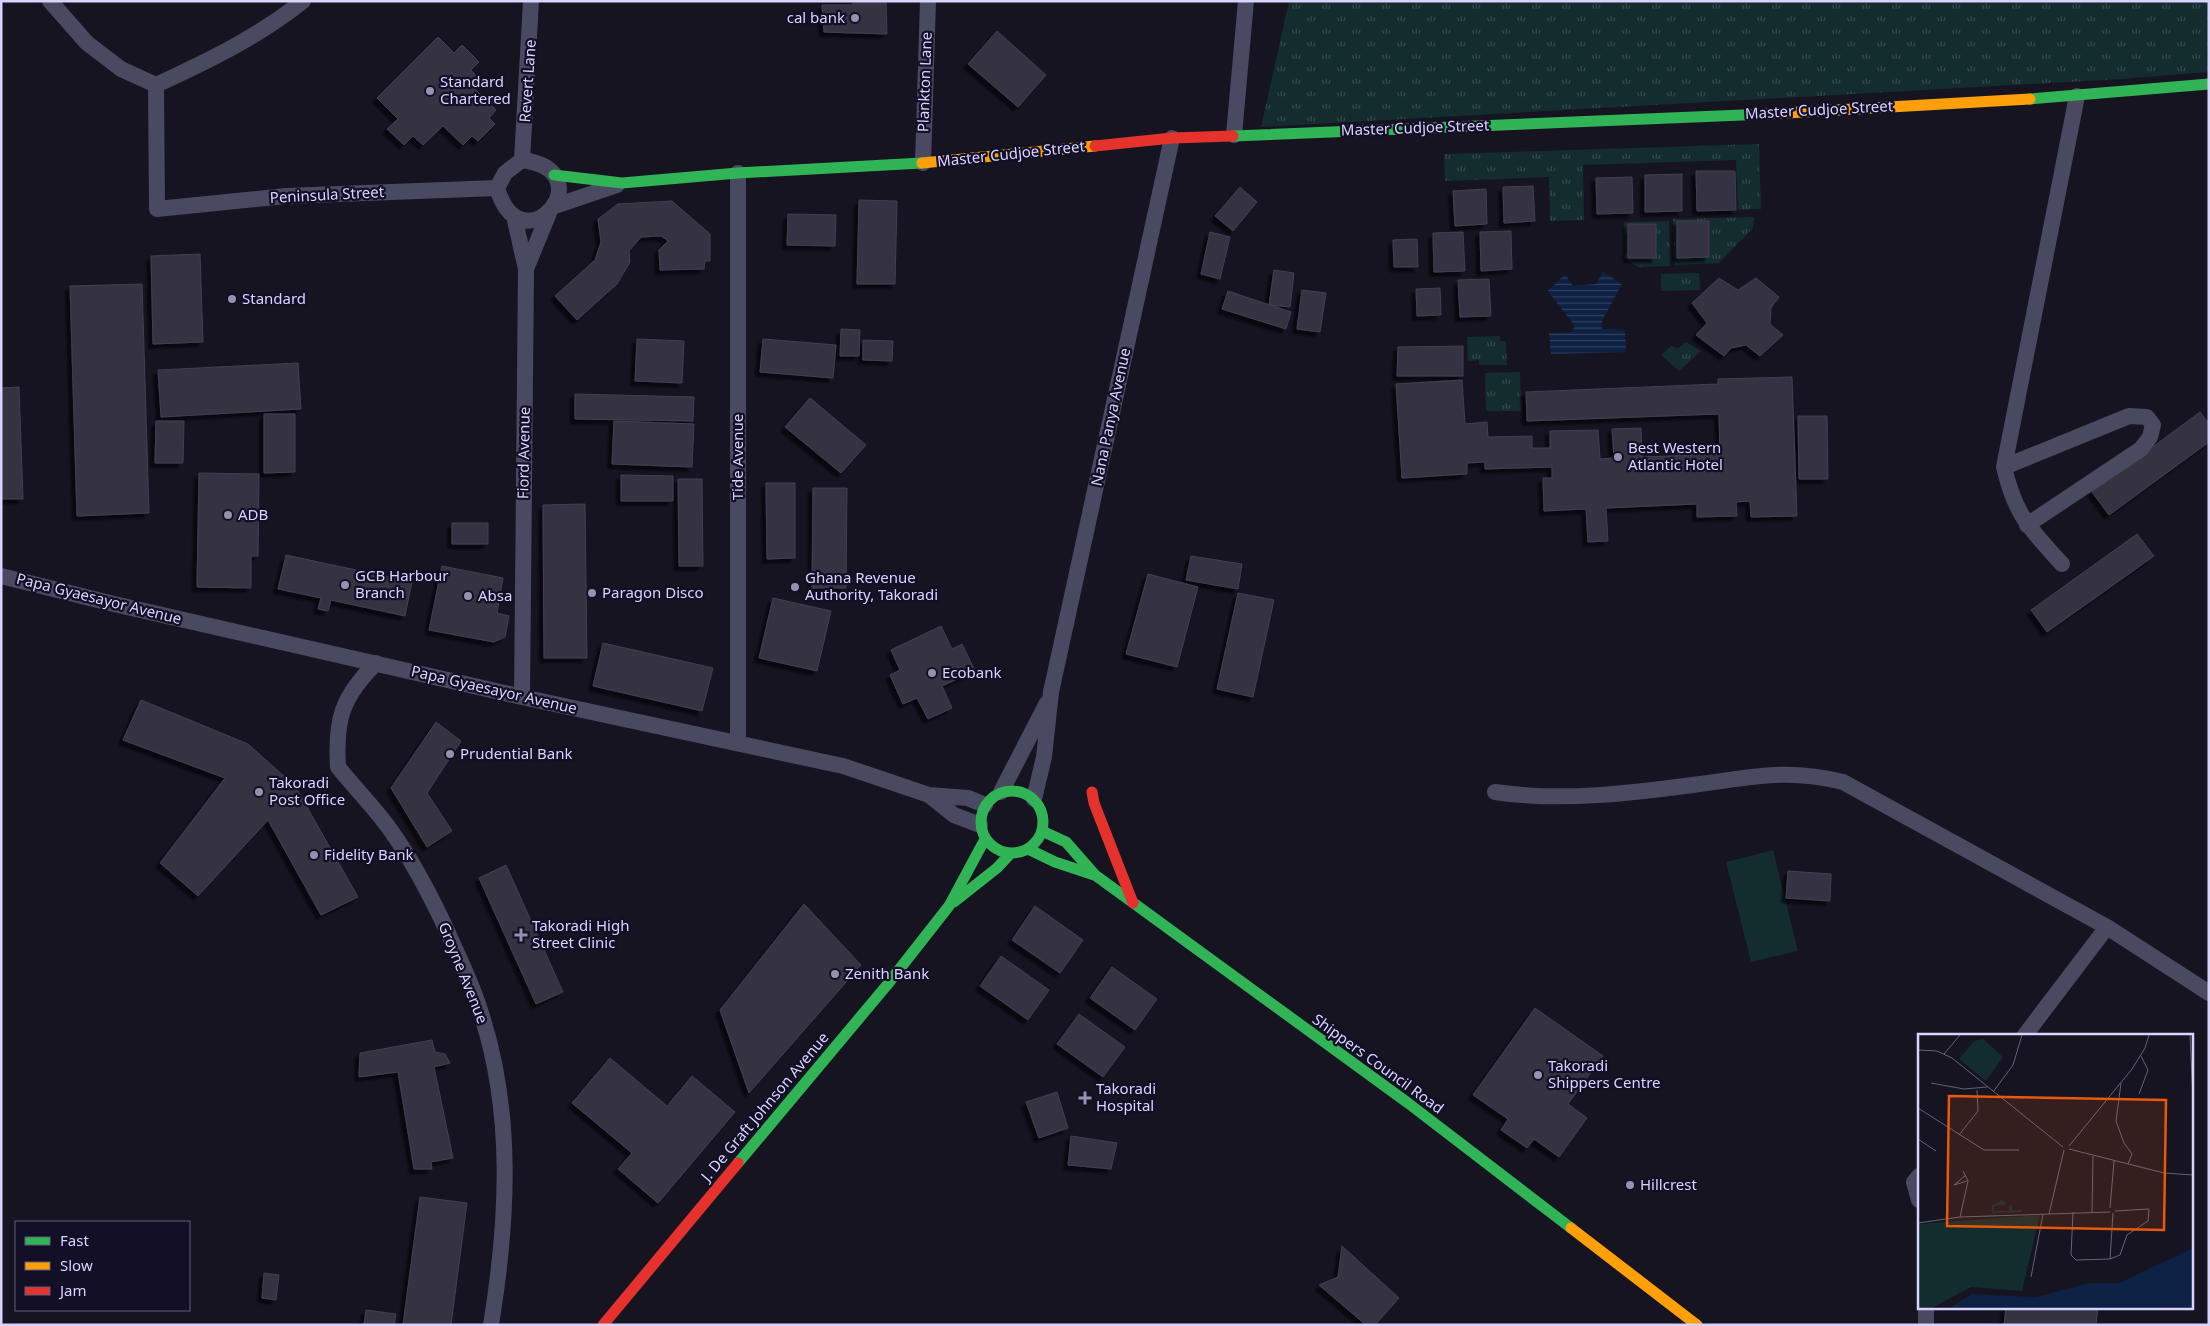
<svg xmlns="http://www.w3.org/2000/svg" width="2210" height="1326" font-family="'Noto Sans',sans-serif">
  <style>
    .grass { fill: url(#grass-tufts) }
    .pitch { fill: #132c2d }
    .water { fill: url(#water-rules) }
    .building { fill: #343243; stroke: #433f54; filter: url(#shadow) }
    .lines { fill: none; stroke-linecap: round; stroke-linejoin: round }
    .street { stroke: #4a4962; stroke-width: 16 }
    .fast { stroke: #30b455; stroke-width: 11 }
    .slow { stroke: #ff9f0a; stroke-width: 11 }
    .jam { stroke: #e5322d; stroke-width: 11 }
    .poi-dot { fill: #9591b1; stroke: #130f26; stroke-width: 2 }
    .labels { text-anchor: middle; stroke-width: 4.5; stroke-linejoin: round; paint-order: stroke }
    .poi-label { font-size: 15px; fill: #d9d4ff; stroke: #130f26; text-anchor: start }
    .street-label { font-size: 15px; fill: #d9d4ff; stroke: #130f26 }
    .inset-road { fill: none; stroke: #64617a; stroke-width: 1 }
    .view { fill: #e8590c; fill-opacity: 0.15; stroke: #e8590c; stroke-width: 2.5 }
    .inset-edge { fill: none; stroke: #d9d4ff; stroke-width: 2.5 }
  </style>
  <defs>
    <pattern id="grass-tufts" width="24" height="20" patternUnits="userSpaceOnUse" patternTransform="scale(1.25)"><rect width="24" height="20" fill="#132c2d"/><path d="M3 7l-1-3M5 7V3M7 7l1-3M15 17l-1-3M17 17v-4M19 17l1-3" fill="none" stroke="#354a4c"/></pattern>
    <pattern id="water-rules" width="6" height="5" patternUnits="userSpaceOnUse" patternTransform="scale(1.25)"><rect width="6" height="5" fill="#0d2144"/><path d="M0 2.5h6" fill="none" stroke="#304060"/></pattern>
    <filter id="shadow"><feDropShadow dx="-4.5" dy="4.5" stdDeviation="1" flood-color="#0009"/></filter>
  </defs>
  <rect width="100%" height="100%" fill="#161421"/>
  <!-- grass -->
  <path class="grass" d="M1289 1H2209V72L2121 79 1261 127Z
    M1759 144 1761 209 1738 210 1736 160 1583 165 1584 220 1550 221 1549 177 1445 181 1444 154Z
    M1754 217 1753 228 1719 263 1674 265 1673 219Z
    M1669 221 1670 266 1638 267 1625 259 1624 222Z
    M1699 273 1700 290 1661 291V274Z
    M1500 336V341H1506L1507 365H1479V360L1468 361 1467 337Z
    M1686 342 1701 351 1679 371 1661 355 1671 346 1678 348Z
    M1520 372 1521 411H1486L1485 373Z"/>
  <!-- pitch -->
  <path class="pitch" d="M1773 850 1798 951 1751 962 1726 862Z"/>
  <!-- water -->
  <path class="water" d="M1603 272 1622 284 1602 321V329L1625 330 1626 352 1551 354 1549 333 1573 332 1574 325 1548 291 1565 274 1573 286 1596 284Z"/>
  <!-- building -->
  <path class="building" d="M853 1H886L887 34 824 32 822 5H853Z
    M997 31 1046 75 1018 107 968 64Z
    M438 37 454 53 462 45 479 62 471 70 477 77 470 84 496 110 489 118 495 124 478 141 472 136 463 145 443 126 423 145 413 136 404 145 387 129 398 119 377 98Z
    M1696 171H1735L1736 210 1697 211Z
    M1682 174V211L1645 212V175Z
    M1632 177 1633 213 1597 214 1596 178Z
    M1533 186 1535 221 1504 223 1503 187Z
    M1240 187 1257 202 1233 231 1215 216Z
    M1486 189 1487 224 1455 226 1453 191Z
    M859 200 897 201 895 284H857Z
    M672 201 710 234V261H705L704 269 660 270 659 250 668 241 661 236 641 237 629 251 630 262 617 284 577 320 555 296 595 260 601 242 598 219 618 204Z
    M788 214 836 215 835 246 787 245Z
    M1677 221H1709V257L1677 258Z
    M1628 224H1656V258H1628Z
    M1511 231 1512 269 1481 271 1480 232Z
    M1210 232 1230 237 1220 279 1201 274Z
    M1463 232 1465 271 1434 272 1433 233Z
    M1417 239 1418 267H1394L1393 240Z
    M200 254 203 342 153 344 151 256Z
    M1274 270 1294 273 1290 307 1269 305Z
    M1719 278 1738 290 1756 278 1779 297 1771 308 1770 324 1783 335 1760 356 1746 345 1731 348 1724 356 1696 335 1707 323 1692 303Z
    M1489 279 1491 316 1460 317 1458 280Z
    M142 284 149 513 77 516 70 286Z
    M1440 288 1441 315 1417 316 1416 289Z
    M1302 290 1326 293 1320 332 1297 329Z
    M1228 291 1291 312 1286 329 1222 309Z
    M841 329 860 330 859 356H840Z
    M637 339 684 341 682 383 635 381Z
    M763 339 836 345 833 378 760 372Z
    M863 340 893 341 892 361 863 360Z
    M1463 346V376H1397L1398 347Z
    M298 363 301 409 161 417 158 370Z
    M1792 377 1797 516 1751 517 1750 501 1736 502 1737 516 1697 517V504L1606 508 1608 541 1588 542 1586 509 1544 511 1543 478H1552V467L1485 469V462L1467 463V474L1402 478 1396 384 1462 380 1465 424 1487 422 1488 437 1532 436V448H1550V431L1598 430 1600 459 1614 458 1612 429 1641 428 1642 457 1720 454 1719 414 1527 421 1526 392 1718 384V379Z
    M19 387 23 499H1V388Z
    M575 394 694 397 693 421 575 419Z
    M810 398 866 445 841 473 785 427Z
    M2200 412 2209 424V442L2109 515 2092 492Z
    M264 414H295V472L264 473Z
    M1798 416H1827L1828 479H1799Z
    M156 421H184L183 463H155Z
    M614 421 694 424 692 467 612 464Z
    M199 473 259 474 258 556H251V588L197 587Z
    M621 475 673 476V501H621Z
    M678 479H702L703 566H679Z
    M766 483H795V558L767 559Z
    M813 488H847L846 588H812Z
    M585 504 587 658H544L543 505Z
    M452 523H488V544H452Z
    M2137 534 2154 556 2047 632 2031 610Z
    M286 555 412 582 405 616 331 600 328 611 318 609 321 598 278 589Z
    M1191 556 1242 564 1238 589 1186 580Z
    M442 566 503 578 497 613 509 616 505 637 494 642 429 630Z
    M1148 574 1198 587 1177 667 1126 654Z
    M1238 593 1274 600 1253 697 1217 689Z
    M773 598 831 611 817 671 759 658Z
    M941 626 952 649 962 644 975 671 942 686 952 708 928 719 917 698 903 704 890 675 900 670 891 650Z
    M603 643 713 668 702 711 593 686Z
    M141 700 248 744 295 786 358 897 321 915 268 820 198 896 160 863 225 778 123 740Z
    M436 722 461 741 427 793 452 831 427 847 391 788Z
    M506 865 563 992 536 1004 479 878Z
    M1788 871 1831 874 1830 901 1786 898Z
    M804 904 861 965 749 1093 720 1010Z
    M1035 906 1083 940 1060 973 1012 940Z
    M1001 956 1049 990 1028 1020 980 986Z
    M1112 967 1157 999 1135 1030 1090 998Z
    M1535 1008 1603 1056 1568 1104 1587 1118 1559 1157 1534 1139 1527 1148 1501 1130 1508 1119 1473 1095Z
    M1079 1014 1125 1047 1103 1077 1057 1044Z
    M432 1040 435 1052 445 1054 450 1063 434 1067 453 1158 431 1162 432 1169H414L398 1072 359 1077 360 1053Z
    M610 1058 667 1106 692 1076 735 1112 658 1203 618 1169 632 1153 572 1103Z
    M1057 1092 1068 1128 1039 1138 1026 1102Z
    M1071 1136 1117 1143 1111 1169 1068 1165Z
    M420 1197 467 1203 451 1325H403Z
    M1342 1246 1399 1298 1375 1325H1366L1319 1285 1338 1277Z
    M264 1273 279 1275 276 1300 262 1298Z
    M2006 1307H2098L2096 1325H2004Z
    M366 1310 396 1314 394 1325H364Z"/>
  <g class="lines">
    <!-- street -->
    <path class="street" d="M50 1 87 43 121 69 156 85C208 61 258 37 303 1
      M156 85 157 209 286 196 497 188
      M1234 135 1246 1
      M522 160C607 171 522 271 497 188L505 173Z
      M522 160 531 1
      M923 163 928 1
      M555 206 617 185
      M514 216 526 269
      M2004 467 2129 416 2147 417 2153 425 2150 437 2141 449 2027 525
      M2062 564C2030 529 2015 515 2004 467L2077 96
      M1 576 114 604 522 697 843 766 929 795 968 798 985 805
      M376 663C342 697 335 719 338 767 354 787 373 806 389 828 413 861 431 896 448 933 459 958 472 984 480 1010 514 1112 508 1220 491 1325
      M522 697 526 269 549 213
      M738 742V173
      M1001 792 1047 703
      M1495 792C1562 802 1633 793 1700 784 1754 777 1788 768 1843 782L2107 927 2209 993
      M929 795 954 815 980 825
      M1034 799 1044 757 1051 692 1172 138
      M2025 1035 2107 927
      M1919 1176 1914 1182 1919 1200
      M1926 1325V1307"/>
    <!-- fast -->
    <path class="fast" d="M2030 99 2209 84
      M1233 136 1767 114
      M554 175 622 183 738 173 922 163
      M981 822a31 31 0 1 1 62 0a31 31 0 1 1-62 0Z
      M1042 831 1066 842 1095 875 1408 1103 1571 1228
      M1028 849 1055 862 1094 875
      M954 902 997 868 1011 853
      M738 1163 887 985 949 906 985 839"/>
    <!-- slow -->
    <path class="slow" d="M1767 114 2030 99
      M922 163 1095 146
      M1571 1228 1697 1325"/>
    <!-- jam -->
    <path class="jam" d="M1095 146 1172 138 1233 136
      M1092 792 1094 803 1133 903
      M603 1325 738 1163"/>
  </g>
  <!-- markers -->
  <g class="poi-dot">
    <circle cx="855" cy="18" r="5"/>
    <circle cx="430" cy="91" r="5"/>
    <circle cx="232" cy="299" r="5"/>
    <circle cx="1618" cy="457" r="5"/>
    <circle cx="228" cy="515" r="5"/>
    <circle cx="345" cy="585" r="5"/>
    <circle cx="795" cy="587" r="5"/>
    <circle cx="592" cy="593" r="5"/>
    <circle cx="468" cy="596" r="5"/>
    <circle cx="932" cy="673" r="5"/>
    <circle cx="450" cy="754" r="5"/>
    <circle cx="259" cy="792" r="5"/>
    <circle cx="314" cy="855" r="5"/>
    <path d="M518.5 927.5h5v5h5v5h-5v5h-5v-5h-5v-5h5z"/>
    <circle cx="835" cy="974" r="5"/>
    <circle cx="1538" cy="1075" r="5"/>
    <path d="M1082.5 1090.5h5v5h5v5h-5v5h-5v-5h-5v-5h5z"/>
    <circle cx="1630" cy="1185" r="5"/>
  </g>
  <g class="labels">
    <!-- poi labels -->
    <g class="poi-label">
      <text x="845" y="23" text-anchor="end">cal bank</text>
      <text x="440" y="87">Standard<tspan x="440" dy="17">Chartered</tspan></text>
      <text x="242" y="304">Standard</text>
      <text x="1628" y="453">Best Western<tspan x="1628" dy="17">Atlantic Hotel</tspan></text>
      <text x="238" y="520">ADB</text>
      <text x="355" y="581">GCB Harbour<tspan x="355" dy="17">Branch</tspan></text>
      <text x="805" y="583">Ghana Revenue<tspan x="805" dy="17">Authority, Takoradi</tspan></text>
      <text x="602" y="598">Paragon Disco</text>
      <text x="478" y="601">Absa</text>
      <text x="942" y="678">Ecobank</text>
      <text x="460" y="759">Prudential Bank</text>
      <text x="269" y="788">Takoradi<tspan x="269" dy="17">Post Office</tspan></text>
      <text x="324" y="860">Fidelity Bank</text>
      <text x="532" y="931">Takoradi High<tspan x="532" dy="17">Street Clinic</tspan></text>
      <text x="845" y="979">Zenith Bank</text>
      <text x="1548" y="1071">Takoradi<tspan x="1548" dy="17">Shippers Centre</tspan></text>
      <text x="1096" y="1094">Takoradi<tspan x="1096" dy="17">Hospital</tspan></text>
      <text x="1640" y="1190">Hillcrest</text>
    </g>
    <!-- street labels -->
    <g class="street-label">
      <text transform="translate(528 81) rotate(-86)" y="5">Revert Lane</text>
      <text transform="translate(925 82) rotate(-88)" y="5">Plankton Lane</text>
      <text transform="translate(1819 110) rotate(-3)" y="5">Master Cudjoe Street</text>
      <text transform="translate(1415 128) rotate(-2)" y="5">Master Cudjoe Street</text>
      <text transform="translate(1011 154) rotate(-6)" y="5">Master Cudjoe Street</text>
      <text transform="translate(327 195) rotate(-3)" y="5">Peninsula Street</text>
      <text transform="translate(1111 417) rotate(-78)" y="5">Nana Panya Avenue</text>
      <text transform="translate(524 453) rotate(-89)" y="5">Fiord Avenue</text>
      <text transform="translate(738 457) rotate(-90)" y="5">Tide Avenue</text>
      <text transform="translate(99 599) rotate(14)" y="5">Papa Gyaesayor Avenue</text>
      <text transform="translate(494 690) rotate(13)" y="5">Papa Gyaesayor Avenue</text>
      <text transform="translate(463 973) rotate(68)" y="5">Groyne Avenue</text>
      <text transform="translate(1378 1064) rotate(36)" y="5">Shippers Council Road</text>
      <text transform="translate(765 1107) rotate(-50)" y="5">J. De Graft Johnson Avenue</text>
    </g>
  </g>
  <!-- overview -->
  <g transform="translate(1918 1034)">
    <rect width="275" height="275" fill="#161421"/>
    <path d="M65 5 85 23 68 47 41 25 56 7ZM80 165 87 168V171L76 172V177H91V172L94 171V176H104V178L74 179V171L83 167ZM122 181 104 257 53 253 14 274H0V190Z" fill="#132c2d"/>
    <path d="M275 214V274H31L54 260 118 263 172 249H201Z" fill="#0d2144"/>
    <path class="inset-road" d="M272 1 275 65M0 16 19 17 34 24 145 113M26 20 42 1M13 49 46 55 69 53M203 49 198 87 206 109 214 120 210 130M75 58 95 31 104 1M221 60 230 36 223 22M0 74 66 116H101M41 101 60 77 59 56M0 105 18 117M151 112 214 35 227 14 231 1M151 115 246 139 275 141M48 141 36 151 49 147M192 174 196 127M197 177 231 175 230 187M155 178 153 221 158 226 192 225 195 179M174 178 175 122M131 180 146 116M42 183 50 147 45 137M0 189 42 183 192 178M192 225 202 221 209 201 230 187M113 243 125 180"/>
    <path class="view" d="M31 62 248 66 246 196 29 192Z"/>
    <rect width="275" height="275" class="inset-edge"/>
  </g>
  <!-- border -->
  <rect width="2210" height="1326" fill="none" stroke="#d9d4ff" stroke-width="5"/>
  <!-- legend -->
  <rect x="15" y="1221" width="175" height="90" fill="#130f26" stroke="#625e7d"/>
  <rect x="25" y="1237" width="25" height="8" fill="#30b455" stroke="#625e7d"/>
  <text x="60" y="1246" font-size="15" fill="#d9d4ff">Fast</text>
  <rect x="25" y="1262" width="25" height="8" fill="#ff9f0a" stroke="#625e7d"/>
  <text x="60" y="1271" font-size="15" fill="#d9d4ff">Slow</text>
  <rect x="25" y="1287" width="25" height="8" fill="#e5322d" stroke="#625e7d"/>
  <text x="60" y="1296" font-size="15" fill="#d9d4ff">Jam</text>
</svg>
